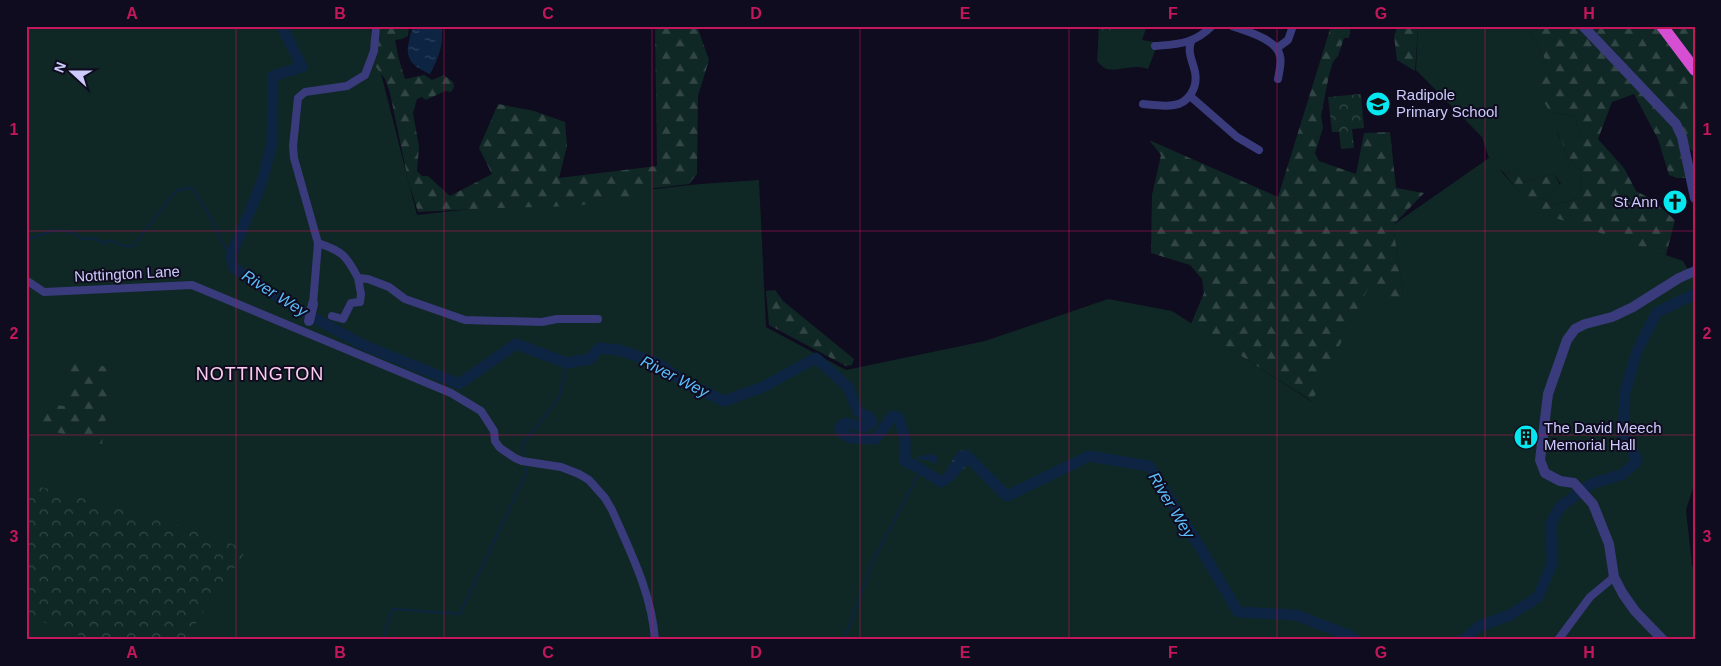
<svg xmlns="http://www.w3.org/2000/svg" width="1721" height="666" font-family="Helvetica,sans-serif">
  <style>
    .grass { fill: #102825 }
    .forest { fill: url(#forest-firs) }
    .park { fill: url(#park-crowns) }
    .water { fill: url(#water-ripples) }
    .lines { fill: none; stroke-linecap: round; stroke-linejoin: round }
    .stream { stroke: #0d2542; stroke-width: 2 }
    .river { stroke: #0d2542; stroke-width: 11 }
    .minor { stroke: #393b7c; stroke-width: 8 }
    .tertiary { stroke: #393b7c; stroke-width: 10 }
    .trunk { stroke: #d64fd3; stroke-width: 12 }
    .grid { fill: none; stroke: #c2185b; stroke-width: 1; stroke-opacity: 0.55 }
    .labels { text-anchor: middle; stroke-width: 4; stroke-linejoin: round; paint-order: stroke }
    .poi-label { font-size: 15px; fill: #cdcbfe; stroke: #0e0c1e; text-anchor: start }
    .street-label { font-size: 15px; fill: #cdcbfe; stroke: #0e0c1e }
    .water-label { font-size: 16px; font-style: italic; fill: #5cbdfb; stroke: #0e0c1e }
    .quarter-label { font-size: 18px; letter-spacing: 1px; fill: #fecdf0; stroke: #0e0c1e }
    .neatline { fill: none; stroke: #c2185b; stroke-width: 2 }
    .grid-label { font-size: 16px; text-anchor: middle; font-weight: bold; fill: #c2185b }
  </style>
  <defs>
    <pattern id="forest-firs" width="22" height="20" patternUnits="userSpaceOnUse" patternTransform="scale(1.25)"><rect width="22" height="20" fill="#102825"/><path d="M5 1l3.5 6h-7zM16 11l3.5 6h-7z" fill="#324646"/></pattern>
    <pattern id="park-crowns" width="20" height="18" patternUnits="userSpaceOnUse" patternTransform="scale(1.25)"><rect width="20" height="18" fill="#102825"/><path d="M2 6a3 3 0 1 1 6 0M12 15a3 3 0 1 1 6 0" fill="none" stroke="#324646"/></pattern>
    <pattern id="water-ripples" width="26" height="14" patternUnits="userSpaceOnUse" patternTransform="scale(1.25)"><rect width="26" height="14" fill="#0d2542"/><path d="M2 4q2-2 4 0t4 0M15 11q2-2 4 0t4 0" fill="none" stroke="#2f435e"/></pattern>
  </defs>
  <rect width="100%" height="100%" fill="#0e0c1e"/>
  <!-- grass -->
  <path class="grass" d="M26 26H370L371 34 417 215 700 184 759 180 766 327 846 370 985 341 1108 299 1172 311 1311 401 1368 287 1403 293 1393 225 1489 158 1482 137 1416 70 1418 26H1526L1546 61 1539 92 1550 112 1575 116 1581 138 1557 132 1568 157 1582 172 1581 198 1551 205 1542 198 1561 184 1554 174 1525 182 1517 172 1504 173 1499 169 1535 209 1683 261 1695 281V482L1686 510 1692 565 1695 569V640H26Z
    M1099 26H1147L1142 40 1155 42V51L1148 69C1132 63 1120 72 1107 69 1103 68 1100 64 1097 61Z"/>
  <!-- forest -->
  <path class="forest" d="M378 26H409L408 36 402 39 395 40 398 56 405 79 424 75 432 80 444 75 453 82 454 87 451 92 445 91 426 100 422 97 417 99 413 113 419 147 417 171 422 176H428L450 196 492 174 479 148 498 104 534 111 565 122 567 146 559 178 657 166 655 26H697L709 60 698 96 697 174 689 184 655 188 626 198 576 206 496 208 418 212 408 180 390 93 385 79 376 67Z
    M1331 26H1351L1349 38H1344L1338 56 1333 62 1329 75 1321 116 1323 128 1315 153 1319 161 1356 174 1364 133 1390 132 1396 188 1424 193 1393 225 1403 293 1391 309 1368 288 1312 401 1191 324 1204 293 1202 279 1190 265 1151 253 1152 195 1161 155 1149 140 1278 197Z
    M1398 26H1418L1415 71 1397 60 1394 36Z
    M1526 26H1695V153L1688 147 1680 150 1686 178H1677L1669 175 1658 139 1634 94 1612 102 1598 139 1624 168 1636 191 1651 199 1675 220 1666 255 1535 211 1504 173 1517 172 1525 182 1554 174 1560 185 1542 198 1551 205 1581 198 1582 172 1568 157 1557 131 1581 138 1575 116 1550 112 1538 92 1546 61Z
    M775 290 783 301 854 359 852 365 846 366 769 325 766 291Z
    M70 360 113 368 102 444 36 427 41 403 64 406Z"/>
  <!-- park -->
  <path class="park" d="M1099 26H1112L1111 34 1103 44 1099 40Z
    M1361 94 1364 128 1352 129 1354 148 1341 149 1339 132H1332L1328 97Z
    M26 485 45 488 200 531 247 550 184 640H91L53 625 26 617Z"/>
  <!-- water -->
  <path class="water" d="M415 26H441C445 43 438 59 430 74 414 67 404 60 409 41 410 36 411 30 415 26Z
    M965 450 972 460 955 478 950 476 946 471 958 451Z
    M930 454 937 456V462L935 464 929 460H918L917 457Z"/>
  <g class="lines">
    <!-- stream -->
    <path class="stream" d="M26 240 54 230 72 232 83 239 92 238 105 243 112 240 122 246H133L176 191 182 189 192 188C209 209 216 234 231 256
      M524 455 522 445 559 398 567 363
      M383 640 392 609 460 614 527 471V467
      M844 640 873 561 921 469"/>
    <!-- river -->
    <path class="river" d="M282 26 302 67 273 76 272 143 262 182 231 256 234 268 289 304 361 344 459 384 516 344 567 363 590 359 599 348 619 350 657 363 686 383 724 401 763 387 816 358 848 387 858 412 869 417 872 422 865 427 845 423 840 427 843 434 851 438 875 439 893 416 899 418 905 439V461L921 469 941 482 951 475 966 455 1007 496 1089 456 1149 466 1198 544 1238 612 1296 615 1350 636 1356 640
      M1463 640 1480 626 1510 615 1538 597 1552 564 1551 523 1560 507 1591 484 1623 474 1637 461 1633 451 1623 435 1625 392 1637 351 1657 312 1695 294"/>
    <!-- minor -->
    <path class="minor" d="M1232 26C1245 31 1277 39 1280 56 1282 63 1279 72 1278 79
      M1155 46C1179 44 1194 44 1212 26
      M1277 48 1288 40 1293 26
      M1190 96 1237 137 1259 150
      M1143 104C1153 105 1165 107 1174 105 1189 103 1198 87 1195 72 1193 62 1187 52 1191 42
      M318 243C342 251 346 255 358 278L368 279 389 287 405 299 465 320 542 322 557 319H598
      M26 280 44 292 192 285 451 393 481 411 494 431 495 441 500 448 515 458 522 461 561 467 579 474 589 480 605 498 612 510C630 551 652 594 655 640
      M313 304 318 243 294 158 293 146 298 98 305 92 347 86 365 75 374 51 376 26
      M332 316 343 319 351 303 360 302 361 294 358 278
      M1558 640 1590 597 1614 577"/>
    <!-- tertiary -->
    <path class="tertiary" d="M1583 26 1676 124 1682 137 1695 198
      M309 321 313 304
      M1663 640 1635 611 1623 594 1614 577 1609 544 1593 504 1574 483 1560 481 1545 473 1540 460 1548 394 1567 340 1575 329 1585 324 1612 317 1633 307 1679 278 1695 271"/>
    <!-- trunk -->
    <path class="trunk" d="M1662 26 1695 70"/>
  </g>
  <!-- grid -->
  <path class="grid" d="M236 26V640M444 26V640M652 26V640M860 26V640M1069 26V640M1277 26V640M1485 26V640M26 231H1695M26 435H1695"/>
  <!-- icons -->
  <defs>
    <symbol id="school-disc" viewBox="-11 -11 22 22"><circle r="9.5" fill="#06e8ef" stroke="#0e0c1e"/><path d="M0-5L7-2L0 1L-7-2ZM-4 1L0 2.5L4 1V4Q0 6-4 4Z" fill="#111"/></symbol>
    <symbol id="church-disc" viewBox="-11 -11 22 22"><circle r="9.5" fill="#06e8ef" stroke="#0e0c1e"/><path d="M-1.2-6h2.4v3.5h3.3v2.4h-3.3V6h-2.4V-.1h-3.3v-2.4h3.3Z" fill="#111"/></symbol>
    <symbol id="building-disc" viewBox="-11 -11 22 22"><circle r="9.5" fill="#06e8ef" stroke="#0e0c1e"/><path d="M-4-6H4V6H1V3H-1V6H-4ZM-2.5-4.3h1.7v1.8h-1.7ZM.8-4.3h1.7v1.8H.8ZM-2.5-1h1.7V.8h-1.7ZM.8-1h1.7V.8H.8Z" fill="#111"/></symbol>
  </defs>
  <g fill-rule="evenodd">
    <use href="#school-disc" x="1364" y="90" width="28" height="28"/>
    <use href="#church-disc" x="1661" y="188" width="28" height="28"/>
    <use href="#building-disc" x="1512" y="423" width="28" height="28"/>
  </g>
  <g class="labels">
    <!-- poi labels -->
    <g class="poi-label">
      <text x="1396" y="100">Radipole<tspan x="1396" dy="17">Primary School</tspan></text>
      <text x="1658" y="207" text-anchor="end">St Ann</text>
      <text x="1544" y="433">The David Meech<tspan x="1544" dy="17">Memorial Hall</tspan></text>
    </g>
    <!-- street labels -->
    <g class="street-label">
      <text transform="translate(127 274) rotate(-3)" y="5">Nottington Lane</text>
    </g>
    <!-- water labels -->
    <g class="water-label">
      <text transform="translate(275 293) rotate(32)" y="6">River Wey</text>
      <text transform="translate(675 376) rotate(27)" y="6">River Wey</text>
      <text transform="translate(1172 505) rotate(59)" y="6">River Wey</text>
    </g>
    <!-- quarter labels -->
    <g class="quarter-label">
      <text x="260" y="380">NOTTINGTON</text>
    </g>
  </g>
  <!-- border -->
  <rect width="1721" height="666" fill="none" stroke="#0e0c1e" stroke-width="55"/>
  <!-- north arrow -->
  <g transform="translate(72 72) rotate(291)" stroke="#0e0c1e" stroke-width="4" paint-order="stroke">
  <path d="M0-4L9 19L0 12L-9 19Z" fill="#cdcbfe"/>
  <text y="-8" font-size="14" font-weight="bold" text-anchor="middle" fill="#cdcbfe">N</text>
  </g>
  <rect x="28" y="28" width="1666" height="610" class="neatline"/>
  <g class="grid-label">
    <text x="132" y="19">A</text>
    <text x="340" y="19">B</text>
    <text x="548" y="19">C</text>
    <text x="756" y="19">D</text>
    <text x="965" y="19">E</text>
    <text x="1173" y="19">F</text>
    <text x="1381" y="19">G</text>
    <text x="1589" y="19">H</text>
    <text x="14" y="135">1</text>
    <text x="1707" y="135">1</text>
    <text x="14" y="339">2</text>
    <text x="1707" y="339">2</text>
    <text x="14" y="542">3</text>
    <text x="1707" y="542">3</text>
    <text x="132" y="658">A</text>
    <text x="340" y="658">B</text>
    <text x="548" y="658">C</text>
    <text x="756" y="658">D</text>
    <text x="965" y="658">E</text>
    <text x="1173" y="658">F</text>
    <text x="1381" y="658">G</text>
    <text x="1589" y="658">H</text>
  </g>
</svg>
